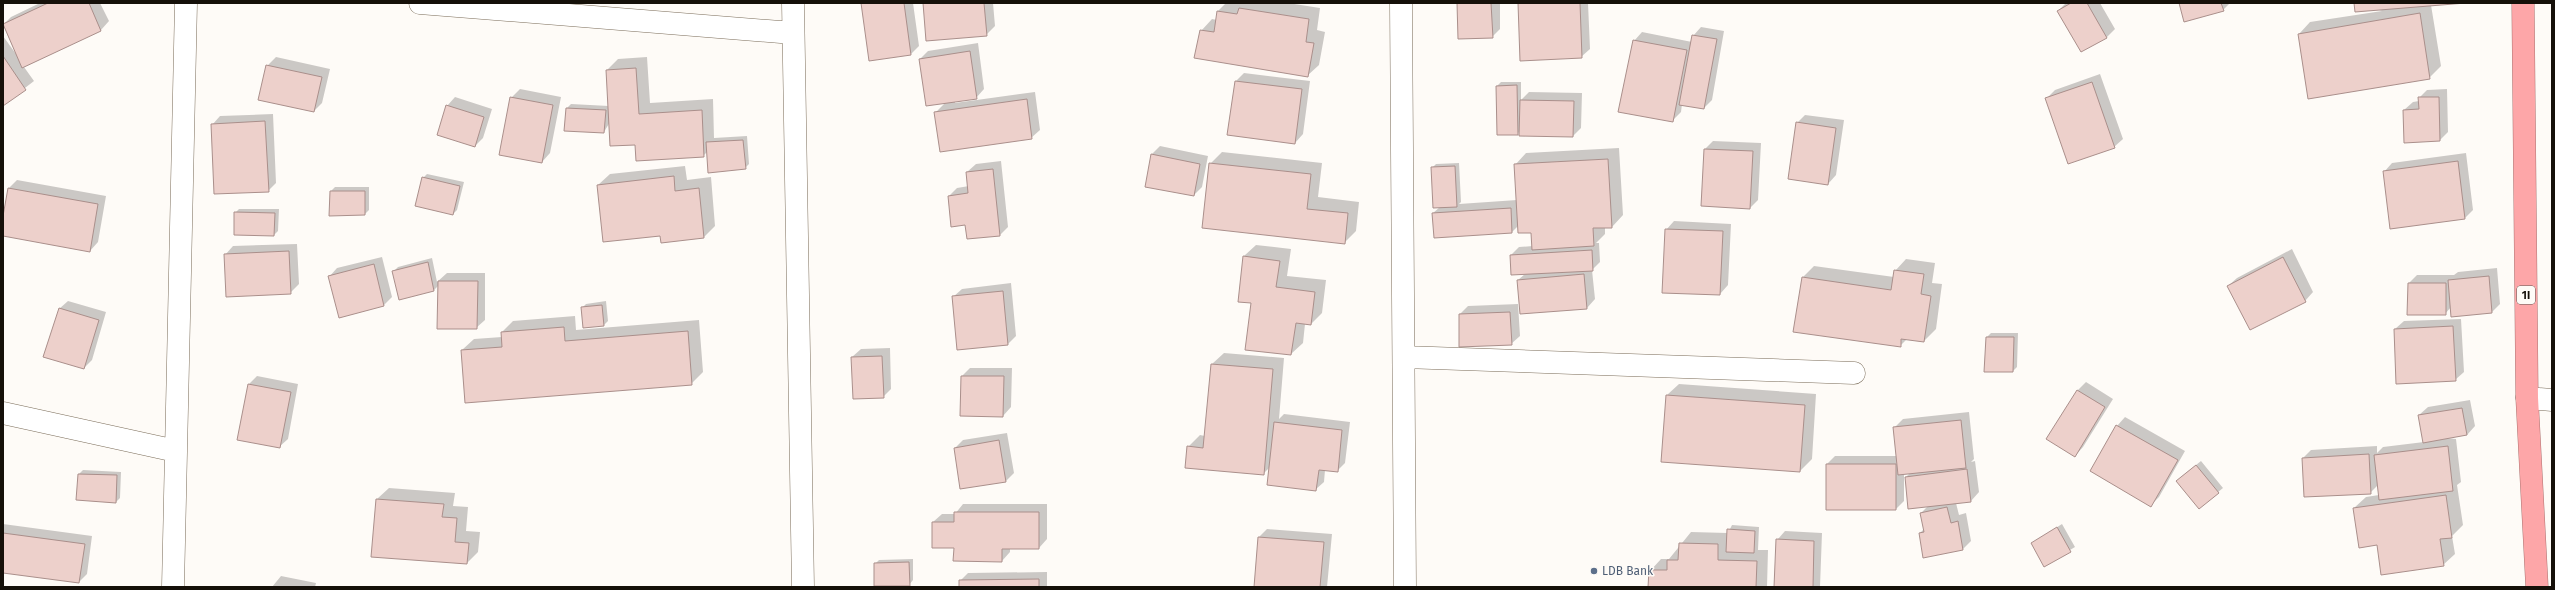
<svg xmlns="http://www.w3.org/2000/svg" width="2555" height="590" font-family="'Fira Sans',sans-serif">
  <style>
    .shadow { fill: #0003 }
    .building { fill: #edd0cb; stroke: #aa8f8b }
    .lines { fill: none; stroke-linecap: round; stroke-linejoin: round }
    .minor-casing { stroke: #7c6e5b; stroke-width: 23 }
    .highway-casing { stroke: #ac7270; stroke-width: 23 }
    .minor { stroke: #fff; stroke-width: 22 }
    .highway { stroke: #fda6a8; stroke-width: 22 }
    .service-dot { fill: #5c6f8a; stroke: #fefbf7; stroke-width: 1.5 }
    .labels { text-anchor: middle; stroke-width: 3; stroke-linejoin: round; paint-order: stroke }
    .shield { fill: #fefbf7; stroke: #5b5650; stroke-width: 1 }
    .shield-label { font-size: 11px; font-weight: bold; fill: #151009 }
    .service-label { font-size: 12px; fill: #4e5e75; stroke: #fefbf7; text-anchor: start }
  </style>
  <rect width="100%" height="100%" fill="#fefbf7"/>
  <!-- shadow -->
  <path class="shadow" d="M40 3H100L109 21 101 30 24 67 34 81 3 105V36L16 54 3 25 11 17Z
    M862 3H913L919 46 911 54Z
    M924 3H993L995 26 986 35Z
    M1226 3H1288L1320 8 1317 30 1325 32 1319 65 1307 76 1201 31 1212 19 1217 20 1218 11Z
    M1458 3H1500V29L1492 37Z
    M1519 3H1588L1590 49 1581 57Z
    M2066 3H2100L2115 29 2107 37 2081 51 2058 11Z
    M2180 3H2230L2223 10Z
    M2355 3H2454L2431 5 2441 66 2429 78 2299 34 2310 22 2382 11Z
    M1701 27 1724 31 1712 100 1704 108 1682 104 1681 112 1672 121 1634 41 1642 32 1692 42 1693 36Z
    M978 43 984 89 976 98 955 101V103L1035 92 1040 130 1031 138 935 113 946 102 920 59 928 51Z
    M276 57 330 69 322 103 314 111 267 66Z
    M647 57 650 103 713 99 714 138 747 136 749 164 745 168 708 151 703 156 636 144 610 122 604 132 567 108 571 104 609 106 607 70 618 59Z
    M1244 73 1310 81 1303 134 1295 143 1236 81Z
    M2100 74 2123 139 2114 147 2046 99 2055 90Z
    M1501 82H1521V100L1529 92 1582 93 1581 128 1573 136 1520 131 1517 134 1497 86Z
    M520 89 561 97 550 153 542 162 511 98Z
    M2447 89 2448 132 2440 140 2404 110 2413 102 2419 101V98L2427 90Z
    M455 97 492 109 483 138 475 146 447 106Z
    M273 114 276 183 268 191 212 125 220 116Z
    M1805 115 1844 120 1836 175 1828 184 1797 123Z
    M1713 141 1761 143 1758 200 1750 208 1702 205 1705 149Z
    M1160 146 1208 156 1202 187 1194 195 1152 154Z
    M1619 148 1623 215 1612 227H1605V234L1596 243H1599L1600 262 1592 270 1595 299 1587 308 1518 280 1525 274 1511 255 1519 247 1533 246 1532 232 1518 226 1512 232 1433 213 1440 207 1432 168 1436 164 1459 163 1461 202 1459 204 1517 200 1515 165 1526 153Z
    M1222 152 1322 163 1318 197 1359 202 1356 231 1344 243 1210 164Z
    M2466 153 2473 210 2465 218 2384 172 2392 163Z
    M1001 161 1008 227 1000 235 966 224 949 196 957 188 969 186 967 172 976 164Z
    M685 166 687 180 711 177 715 226 704 237 661 235 598 185 610 174Z
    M427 174 464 182 457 210 453 214 423 178Z
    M17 180 106 196 98 242 90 251 3 235V221L9 188Z
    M335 187H369V210L365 214 330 215 331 191Z
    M239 209H279L278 231 274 235 235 213Z
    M1674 221 1731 224 1728 285 1720 294 1666 230Z
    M297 244 299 284 290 293 225 255 233 246Z
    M1256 245 1291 249 1287 276 1326 280 1322 313 1311 324H1305L1303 343 1291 354 1246 349 1252 302 1244 256Z
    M2292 249 2313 292 2305 301 2228 286 2237 278Z
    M382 257 392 297 384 305 329 277 337 268Z
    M432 258 437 282 447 273H485V320L476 328 439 285 434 290 400 299 394 271 398 267Z
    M1906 259 1935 263 1932 283 1942 284 1936 329 1924 341 1908 338 1900 346 1803 277 1814 266 1894 277 1895 271Z
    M2497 268 2500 304 2492 312 2451 307 2445 314 2409 283 2417 275H2454L2458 272Z
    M1011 283 1016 336 1008 344 953 297 962 289Z
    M68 301 106 312 92 360 84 368 59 309Z
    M606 301 608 321 604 325 584 327 582 308 586 304Z
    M1518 304 1520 336 1511 344 1460 314 1468 306Z
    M575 316 576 330 699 320 703 372 691 384 462 350 474 339 502 337V332L513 321Z
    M2461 319 2464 372 2455 380 2395 329 2404 321Z
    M1991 333H2018L2017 367 2013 371 1987 337Z
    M890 348 891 389 883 397 852 357 861 349Z
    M1224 353 1284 358 1279 419 1284 414 1350 422 1345 463 1337 471 1325 470 1324 482 1315 490 1270 467 1263 474 1188 447 1200 435 1205 436 1212 364Z
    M970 368H1012L1011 407 1003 416 962 376Z
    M257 376 298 384 288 439 279 447 249 384Z
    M2086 382 2113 399 2083 447 2075 456 2048 439 2078 390Z
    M1679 384 1816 394 1812 459 1800 471 1667 395Z
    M2470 400 2475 426 2467 435 2445 438 2456 439 2461 482 2457 485 2463 525 2452 536 2455 554 2443 565 2378 544 2354 508 2366 497 2379 495 2378 485 2370 493 2303 458 2311 450 2377 446V453L2383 447 2424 442 2419 415 2428 407Z
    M1969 412 1974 459 1971 462 1975 461 1979 492 1971 501 1956 503 1959 515 1966 513 1971 541 1963 549 1920 533 1924 529 1921 513 1928 506 1906 477 1910 473H1904V501L1896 509 1827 464 1835 456H1897L1894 428 1903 419Z
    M2125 417 2185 451 2159 497 2151 505 2117 426Z
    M1007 433 1014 473 1006 481 955 448 963 440Z
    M2201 461 2223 488 2199 508 2181 477Z
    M83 470 121 472 120 498 116 502 79 474Z
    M389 488 455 493 453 506 468 507 466 531 480 532 478 552 467 563 377 499Z
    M963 504H1047V539L1039 548H1010V552L1002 561 955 547 933 522 942 514H955Z
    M3 524 92 536 87 574 79 582 3 572Z
    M2062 524 2075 547 2045 565 2032 543Z
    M1732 525 1759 527 1758 550H1768L1767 587H1649L1650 571 1661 559H1669L1691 532 1728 533Z
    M1267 529 1332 534 1327 587H1255L1259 537Z
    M1785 531 1822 533 1820 587H1775L1777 540Z
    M913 559V580L909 585 875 564 879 560Z
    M1047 572V587H960V581L968 573Z
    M281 576 316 583 315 587H272Z"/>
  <!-- building -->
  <path class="building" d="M48 3H89L101 31 22 68 3 24Z
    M861 3H904L911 55 869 61Z
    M923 3H984L987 36 926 41Z
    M1457 3H1491L1493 38 1458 39Z
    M1518 3H1580L1582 58 1520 61Z
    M2071 3H2087L2107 38 2081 52 2057 11Z
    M2179 3H2221L2224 11 2184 22Z
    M2354 3H2466L2355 12Z
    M1239 8 1309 19 1306 42 1314 43 1308 77 1194 58 1200 30 1214 32 1217 11 1237 14Z
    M2420 13 2430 79 2308 99 2298 34Z
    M1692 35 1717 39 1704 109 1679 105Z
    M1633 40 1687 50 1673 122 1618 112Z
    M970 51 977 99 926 106 919 59Z
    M3 56 26 90 3 106Z
    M266 65 322 77 314 112 258 100Z
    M636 68 639 114 702 110 704 157 636 161 635 145 610 146 606 70Z
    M1235 81 1302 89 1295 144 1227 135Z
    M2092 82 2115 148 2068 164 2045 98Z
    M1517 85 1518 135H1497L1496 86Z
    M510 97 553 105 542 163 499 155Z
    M2418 97H2439L2440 141 2404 143 2403 110 2419 109Z
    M1027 99 1032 139 940 152 934 112Z
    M1520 100 1574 101 1573 137 1519 136Z
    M446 105 484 117 475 147 437 135Z
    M566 108 606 110 604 133 564 131Z
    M265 121 269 192 214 194 211 124Z
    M1796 122 1836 128 1828 185 1788 179Z
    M743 140 746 169 708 173 706 142Z
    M1704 149 1753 151 1750 209 1701 206Z
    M1151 154 1200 164 1194 196 1145 187Z
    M1608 159 1612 228H1593L1594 246 1532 250 1531 233H1518L1514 164Z
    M2458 161 2465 219 2390 229 2383 171Z
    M1209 163 1311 174 1307 209 1348 213 1345 244 1202 228Z
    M1455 166 1457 207 1433 208 1431 167Z
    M993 169 1000 236 967 239 965 225 951 227 948 196 968 193 966 172Z
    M674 176 675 191 699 188 704 238 661 243 660 236 603 242 597 185Z
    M422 177 460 186 453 215 415 206Z
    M8 188 98 204 90 252 3 236V216Z
    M330 191H365V215L329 216Z
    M1511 208 1512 233 1434 238 1432 213Z
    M234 212 275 213 274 236 234 235Z
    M1665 229 1723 231 1720 295 1662 293Z
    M1592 250 1593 271 1511 275 1510 255Z
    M289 251 291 294 226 297 224 254Z
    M1243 256 1280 261 1276 287 1315 292 1311 325 1296 323 1291 355 1245 350 1251 303 1238 302Z
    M2283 257 2306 302 2250 330 2227 286Z
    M428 262 434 291 399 300 392 271Z
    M374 264 384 306 339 318 328 276Z
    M1894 270 1924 274 1921 294 1931 296 1924 342 1901 339V347L1793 332 1802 277 1891 290Z
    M1584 274 1587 309 1520 314 1517 280Z
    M2489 276 2492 313 2451 317 2448 280Z
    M438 281H478L477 329H437Z
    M2408 283H2446V315H2407Z
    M1003 291 1008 345 957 350 952 296Z
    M602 305 604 326 583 328 581 307Z
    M59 308 99 320 84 369 43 357Z
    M1510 312 1512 345 1459 347V314Z
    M2453 326 2456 381 2396 384 2394 329Z
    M564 327 565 341 688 331 692 385 465 403 461 350 502 347 501 332Z
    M1986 337H2014L2013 372H1984Z
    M882 356 884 398 853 399 851 357Z
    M1211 364 1273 369 1264 475 1185 468 1187 446 1203 448Z
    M961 376H1004L1003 417 960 416Z
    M248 384 291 392 280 448 237 440Z
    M2077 390 2105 407 2075 457 2046 439Z
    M1666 395 1805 405 1800 472 1661 462Z
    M2462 408 2467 435 2423 443 2418 415Z
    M1961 420 1966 468 1898 475 1893 427Z
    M1274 422 1342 430 1338 472 1319 470 1316 491 1267 485Z
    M2116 425 2178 460 2151 507 2090 471Z
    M999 440 1006 482 960 489 954 448Z
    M2448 446 2453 491 2379 500 2374 455Z
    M2369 454 2371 494 2304 497 2302 458Z
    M1826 464H1896V510H1826Z
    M2196 465 2219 493 2199 509 2176 481Z
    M1967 469 1971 502 1908 509 1905 477Z
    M78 474 117 475 116 503 76 500Z
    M2446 495 2452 538 2440 539 2444 566 2381 575 2377 545 2359 548 2353 508Z
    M376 499 444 504 442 517 457 518 455 542 469 543 467 564 371 557Z
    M1947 507 1951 523 1958 521 1963 550 1923 558 1919 533 1924 532 1920 513Z
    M954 512H1039V549H1002V562L953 561 954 548H932V522H954Z
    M2057 527 2071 552 2044 567 2031 543Z
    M1727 529 1755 531 1754 553 1726 552Z
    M3 533 85 544 79 583 3 573Z
    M1258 537 1324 542 1320 587H1254Z
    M1776 539 1814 541 1813 587H1774Z
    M1679 543 1718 544V560L1757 561 1756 587H1648L1649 570H1667V560H1678Z
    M909 562 910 586H874V563Z
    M1039 579V587H959V580Z"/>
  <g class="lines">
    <defs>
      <path id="minor" d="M420 3 793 33
        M793 3 803 587
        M1401 3 1405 587
        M1404 357 1854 373
        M2527 398 2552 400
        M3 413 176 451
        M173 587 186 3"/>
      <path id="highway" d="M2523 3 2527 398 2537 587"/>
    </defs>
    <!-- minor casing -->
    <use href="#minor" class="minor-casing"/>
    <!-- highway casing -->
    <use href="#highway" class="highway-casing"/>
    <!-- minor -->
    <use href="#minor" class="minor"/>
    <!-- highway -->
    <use href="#highway" class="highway"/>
  </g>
  <!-- markers -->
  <circle class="service-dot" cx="1594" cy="571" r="4"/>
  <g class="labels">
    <!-- shield labels -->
    <rect class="shield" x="2517" y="286" width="18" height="18" rx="3"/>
    <g class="shield-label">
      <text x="2526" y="299">1I</text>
    </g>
    <!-- service labels -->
    <g class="service-label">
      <text x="1602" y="575">LDB Bank</text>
    </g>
  </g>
  <!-- border -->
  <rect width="2555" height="590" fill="none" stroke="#151009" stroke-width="8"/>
</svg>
